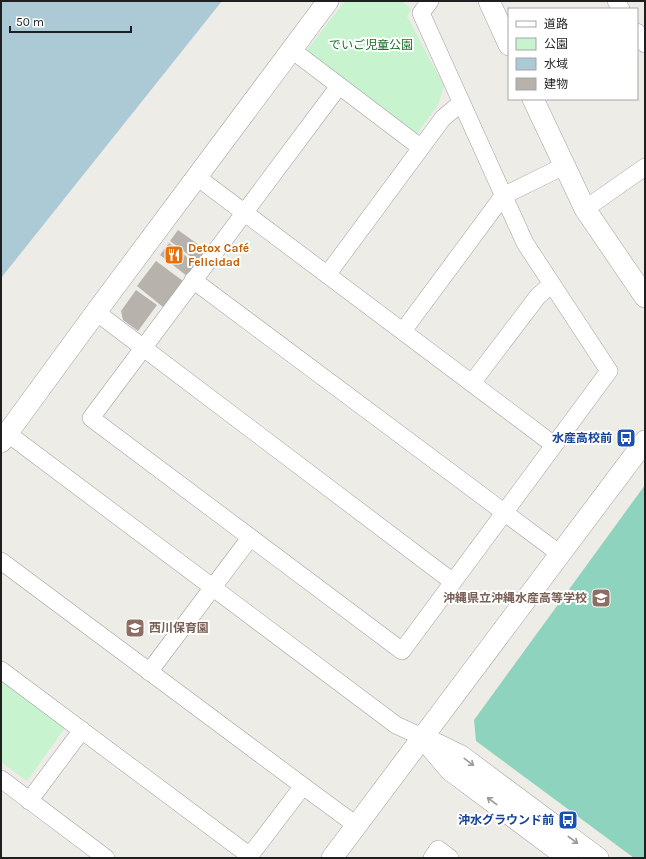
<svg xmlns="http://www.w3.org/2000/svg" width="646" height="859" font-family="Karla,'Noto Sans JP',sans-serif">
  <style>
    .park { fill: #c8f3cf }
    .pitch { fill: #8ed3be }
    .water { fill: #acc9d6 }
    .building { fill: #b7b2ac }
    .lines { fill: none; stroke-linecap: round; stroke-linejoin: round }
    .minor-casing { stroke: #a0a0a0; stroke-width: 18 }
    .tertiary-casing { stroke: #a0a0a0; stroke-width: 22 }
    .minor { stroke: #fff; stroke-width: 17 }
    .tertiary { stroke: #fff; stroke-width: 21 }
    .oneway { stroke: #9a9a9a }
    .labels { text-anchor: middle; stroke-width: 4; stroke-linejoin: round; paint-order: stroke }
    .park-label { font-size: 12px; fill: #197028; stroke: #fff }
    .food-label { font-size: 12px; font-weight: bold; fill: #c56008; stroke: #fff; text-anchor: start }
    .transit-label { font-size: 12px; font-weight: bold; fill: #164399; stroke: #fff; text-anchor: end }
    .education-label { font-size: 12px; font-weight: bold; fill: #785e54; stroke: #fff; text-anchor: end }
  </style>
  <rect width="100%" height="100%" fill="#eeece6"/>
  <!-- park -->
  <path class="park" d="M345 1H402L411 9 407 16 444 86 438 105 416 135 307 50Z
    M1 676 67 725 27 781 1 762Z"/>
  <!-- pitch -->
  <path class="pitch" d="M645 485V858H634L476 741 474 720Z"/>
  <!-- water -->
  <path class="water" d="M1 1H222L1 278Z"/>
  <!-- building -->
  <path class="building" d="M178 230 206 250 198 262 170 241Z
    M169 243 196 264 187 276 160 255Z
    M156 261 183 281 163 307 137 286Z
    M136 290 157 305 138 331 123 320 121 311Z"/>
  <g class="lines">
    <defs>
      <path id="minor" d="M616 1 621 9
        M637 32 645 44
        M292 50 420 147
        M339 86 91 418 402 651 609 371 525 243 421 13 430 1
        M197 177 554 445
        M585 209 645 167
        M327 275 443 118 461 103
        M193 280 560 554
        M96 312 453 582
        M403 331 503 196 564 166
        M472 383 538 296 552 284
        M7 433 396 725 422 737
        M1 561 303 786 356 825
        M1 670 250 856
        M149 672 250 538
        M1 779 106 858
        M29 801 82 730
        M248 858 303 786
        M432 858 438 849 450 858"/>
      <path id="tertiary" d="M489 1 509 45
        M533 99 585 209 645 297
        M1 442 96 312 328 1
        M422 737 461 756 598 858
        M428 744 450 770 568 858
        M332 858 645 441"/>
    </defs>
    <!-- minor casing -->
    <use href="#minor" class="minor-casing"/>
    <!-- tertiary casing -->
    <use href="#tertiary" class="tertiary-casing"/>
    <!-- minor -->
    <use href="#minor" class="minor"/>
    <!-- tertiary -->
    <use href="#tertiary" class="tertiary"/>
  </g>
  <!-- one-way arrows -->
  <defs><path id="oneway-shaft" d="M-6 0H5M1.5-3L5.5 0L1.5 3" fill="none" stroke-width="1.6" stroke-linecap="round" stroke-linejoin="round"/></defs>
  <g class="oneway">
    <use href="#oneway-shaft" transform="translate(469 762) rotate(37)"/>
    <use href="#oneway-shaft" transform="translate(492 801) rotate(-143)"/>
    <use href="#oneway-shaft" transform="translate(573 840) rotate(37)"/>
  </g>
  <!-- icons -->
  <defs>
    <symbol id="restaurant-square" viewBox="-11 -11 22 22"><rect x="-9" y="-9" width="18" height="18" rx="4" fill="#e8710a" stroke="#fff"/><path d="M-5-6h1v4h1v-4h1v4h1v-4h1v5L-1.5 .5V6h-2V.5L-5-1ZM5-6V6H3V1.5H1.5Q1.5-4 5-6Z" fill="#fff"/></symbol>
    <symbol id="bus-square" viewBox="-11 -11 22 22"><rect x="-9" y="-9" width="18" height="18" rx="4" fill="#1a4fb4" stroke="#fff"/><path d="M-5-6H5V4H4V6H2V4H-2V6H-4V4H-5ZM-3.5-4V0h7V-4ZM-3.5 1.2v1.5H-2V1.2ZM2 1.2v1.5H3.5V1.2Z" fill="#fff"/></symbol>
    <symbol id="school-square" viewBox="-11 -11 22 22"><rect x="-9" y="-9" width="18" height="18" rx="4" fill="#8d6e63" stroke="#fff"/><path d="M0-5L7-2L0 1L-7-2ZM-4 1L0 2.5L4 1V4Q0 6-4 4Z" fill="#fff"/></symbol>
  </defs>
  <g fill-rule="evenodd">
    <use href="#restaurant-square" x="163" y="244" width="22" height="22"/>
    <use href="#bus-square" x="615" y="427" width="22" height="22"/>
    <use href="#school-square" x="590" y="587" width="22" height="22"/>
    <use href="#school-square" x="124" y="617" width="22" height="22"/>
    <use href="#bus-square" x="557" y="809" width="22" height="22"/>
  </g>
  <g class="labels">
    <!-- park labels -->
    <g class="park-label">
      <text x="371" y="49">でいご児童公園</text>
    </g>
    <!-- food labels -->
    <g class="food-label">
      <text x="188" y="252">Detox Café<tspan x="188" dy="14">Felicidad</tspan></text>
    </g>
    <!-- transit labels -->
    <g class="transit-label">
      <text x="612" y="442">水産高校前</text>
      <text x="554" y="824">沖水グラウンド前</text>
    </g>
    <!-- education labels -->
    <g class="education-label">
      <text x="587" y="602">沖縄県立沖縄水産高等学校</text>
      <text x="149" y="632" text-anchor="start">西川保育園</text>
    </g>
  </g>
  <!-- border -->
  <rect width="646" height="859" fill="none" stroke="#1f1f1f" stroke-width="4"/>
  <!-- legend -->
  <rect x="508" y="8" width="130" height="92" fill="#ffffff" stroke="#a5a5a5"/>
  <rect x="516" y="21" width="20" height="6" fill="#ffffff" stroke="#a5a5a5"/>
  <text x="544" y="28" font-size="12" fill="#1f1f1f">道路</text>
  <rect x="516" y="38" width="20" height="12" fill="#c8f3cf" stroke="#a5a5a5"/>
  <text x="544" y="48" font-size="12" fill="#1f1f1f">公園</text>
  <rect x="516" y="58" width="20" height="12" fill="#acc9d6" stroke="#a5a5a5"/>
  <text x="544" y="68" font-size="12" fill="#1f1f1f">水域</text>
  <rect x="516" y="78" width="20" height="12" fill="#b7b2ac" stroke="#a5a5a5"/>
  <text x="544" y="88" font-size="12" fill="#1f1f1f">建物</text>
  <!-- scale -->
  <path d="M10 26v6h121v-6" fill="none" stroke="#1f1f1f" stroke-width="2"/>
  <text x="16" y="26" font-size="12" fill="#1f1f1f" stroke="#ffffff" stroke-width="3" paint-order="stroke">50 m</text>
</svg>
